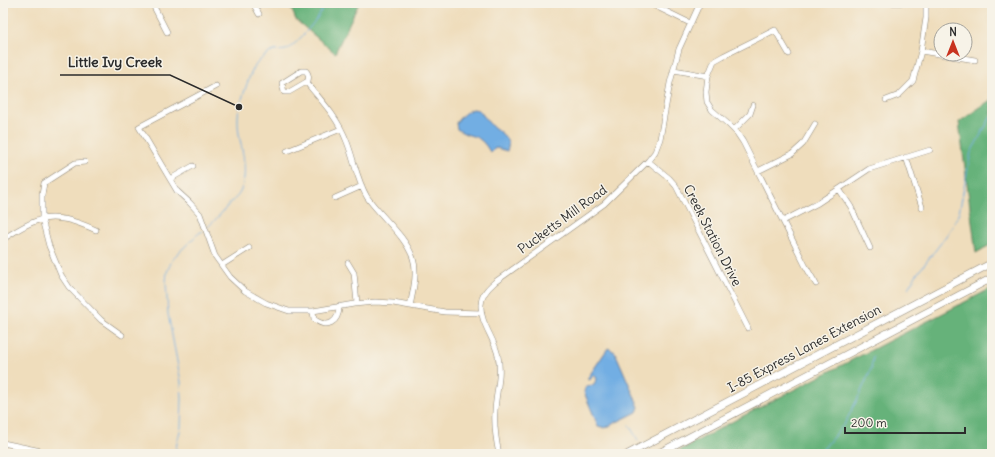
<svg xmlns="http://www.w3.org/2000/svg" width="995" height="457" font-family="Delius,sans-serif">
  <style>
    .forest { fill: #66b27a; stroke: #486e52 }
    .water { fill: #72aee3; stroke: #4e6c87 }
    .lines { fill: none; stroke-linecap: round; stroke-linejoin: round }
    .stream { stroke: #72aee3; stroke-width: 1 }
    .minor-casing { stroke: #8d8474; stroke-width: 6 }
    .highway-casing { stroke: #8d8474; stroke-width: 8 }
    .minor { stroke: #fff; stroke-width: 5 }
    .highway { stroke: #fff; stroke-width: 7 }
    .labels { text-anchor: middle; stroke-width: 3; stroke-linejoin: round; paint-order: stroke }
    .street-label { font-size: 13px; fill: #2b2b2b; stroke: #f7f3e8 }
    .leader { fill: none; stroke: #2b2b2b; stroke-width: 1.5 }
    .callout-dot { fill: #2b2b2b; stroke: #f7f3e8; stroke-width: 1.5 }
    .callout-label { font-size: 14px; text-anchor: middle; font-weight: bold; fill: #2b2b2b; stroke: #f7f3e8; stroke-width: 3; stroke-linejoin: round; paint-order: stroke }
  </style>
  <rect width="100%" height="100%" fill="#f7f3e8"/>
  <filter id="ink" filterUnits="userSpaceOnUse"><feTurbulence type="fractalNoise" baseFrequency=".025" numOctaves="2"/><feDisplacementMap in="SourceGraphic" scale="8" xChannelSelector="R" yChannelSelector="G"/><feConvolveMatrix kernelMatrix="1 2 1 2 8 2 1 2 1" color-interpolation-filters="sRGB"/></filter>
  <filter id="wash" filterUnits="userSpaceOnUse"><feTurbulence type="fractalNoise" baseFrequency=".012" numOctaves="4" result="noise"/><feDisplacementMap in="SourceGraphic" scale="16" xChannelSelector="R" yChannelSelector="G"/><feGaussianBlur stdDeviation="0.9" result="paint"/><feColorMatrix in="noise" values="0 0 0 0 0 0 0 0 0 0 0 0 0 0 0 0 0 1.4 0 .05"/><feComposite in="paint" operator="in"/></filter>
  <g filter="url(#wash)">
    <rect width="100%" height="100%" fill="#efddbc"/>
    <!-- forest -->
    <path class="forest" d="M289 3H359L335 53 296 20Z
      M992 99V244L976 253 959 122Z
      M992 288V454H673L739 418Z"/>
    <!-- water -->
    <path class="water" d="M473 109 479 110C483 114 485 119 489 123 497 131 513 137 507 151L496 148 490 152C478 131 472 140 457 129L456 123C460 117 466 111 473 109Z
      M608 348 615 352 639 407 637 412 605 428 598 426 584 392 586 386 593 385 597 379 594 374 590 380 587 379Z"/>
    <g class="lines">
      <!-- stream -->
      <path class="stream" d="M208 227C214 221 220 215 225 209 230 202 238 198 241 190 247 176 244 159 241 144 238 132 237 120 239 107 245 93 248 74 258 62 262 58 268 53 274 51 277 50 282 51 286 50 297 45 322 14 326 3
        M908 288C923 262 947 241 959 213L971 152 992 115
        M629 425 638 440
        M175 454 177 443 181 427 182 399 181 382 168 314 166 282 167 272 173 258 199 233 203 231
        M819 454 845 423 860 394 871 369 873 357"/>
    </g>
  </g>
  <g filter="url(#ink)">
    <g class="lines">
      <defs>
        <path id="minor" d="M152 3 167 32
          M253 3 259 14
          M649 3 690 23
          M879 3H915
          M921 51 975 60
          M789 54 775 30 723 56 714 61 708 76 706 92 707 102 712 110 728 124 737 133 743 142 806 267 816 284
          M674 70 708 76
          M301 71H306C309 74 309 77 308 81L289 92H284L282 83Z
          M306 82C322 101 338 118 347 142 354 160 357 180 367 197 381 217 405 235 413 258 418 273 413 291 410 306
          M216 86 139 127 177 191 189 202 200 214 215 256 230 277 245 291 266 303 289 311H313L354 304 375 302 393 303 445 312 482 313
          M886 100 899 95 913 81 921 51 926 18V3
          M734 130 750 114 753 105
          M287 151 341 129
          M906 157 922 207
          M648 161 669 178 676 186 748 328
          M85 162 75 163 44 183 42 195V219L49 246 61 275 69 287 101 320 122 335
          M758 171 792 154 803 144 815 124
          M170 179 193 166
          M839 189 851 207 870 248
          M335 198 362 186
          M783 221 818 203 869 169 930 150
          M3 239C13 233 24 225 36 221 55 213 78 222 96 230
          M348 263 354 273 357 303
          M222 265 249 248
          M313 311 314 319C327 329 339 323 339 306
          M3 443 55 454
          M499 454C496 440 494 425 495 411 496 392 502 375 498 356 495 339 480 323 481 305 481 295 488 288 495 282L604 204 648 161 655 152 660 139 670 83 679 49 700 3"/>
        <path id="highway" d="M628 454 992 263
          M657 454 992 278"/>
      </defs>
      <!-- minor casing -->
      <use href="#minor" class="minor-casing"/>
      <!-- highway casing -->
      <use href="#highway" class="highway-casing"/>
      <!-- minor -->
      <use href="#minor" class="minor"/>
      <!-- highway -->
      <use href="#highway" class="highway"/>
    </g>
  </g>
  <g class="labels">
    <!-- street labels -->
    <g class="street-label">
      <text transform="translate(562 219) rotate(-36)" y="5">Pucketts Mill Road</text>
      <text transform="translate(713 235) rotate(63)" y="5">Creek Station Drive</text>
      <text transform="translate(804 348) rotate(-28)" y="5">I-85 Express Lanes Extension</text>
    </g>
  </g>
  <!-- callouts -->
  <path class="leader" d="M239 107L170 75H60"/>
  <circle class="callout-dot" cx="239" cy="107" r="4"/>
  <g class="callout-label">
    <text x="115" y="67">Little Ivy Creek</text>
  </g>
  <!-- margin -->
  <rect width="995" height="457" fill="none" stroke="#f7f3e8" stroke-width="16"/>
  <!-- north arrow -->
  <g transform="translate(953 42)"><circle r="19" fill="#f7f3e8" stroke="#a5a39c"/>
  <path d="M0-3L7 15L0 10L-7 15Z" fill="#c8321e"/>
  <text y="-6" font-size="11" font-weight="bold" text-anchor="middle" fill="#2b2b2b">N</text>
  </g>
  <!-- scale -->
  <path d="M845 427v6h120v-6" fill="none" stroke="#2b2b2b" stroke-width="2"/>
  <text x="851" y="427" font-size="12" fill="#2b2b2b" stroke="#f7f3e8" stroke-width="3" paint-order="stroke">200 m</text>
</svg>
